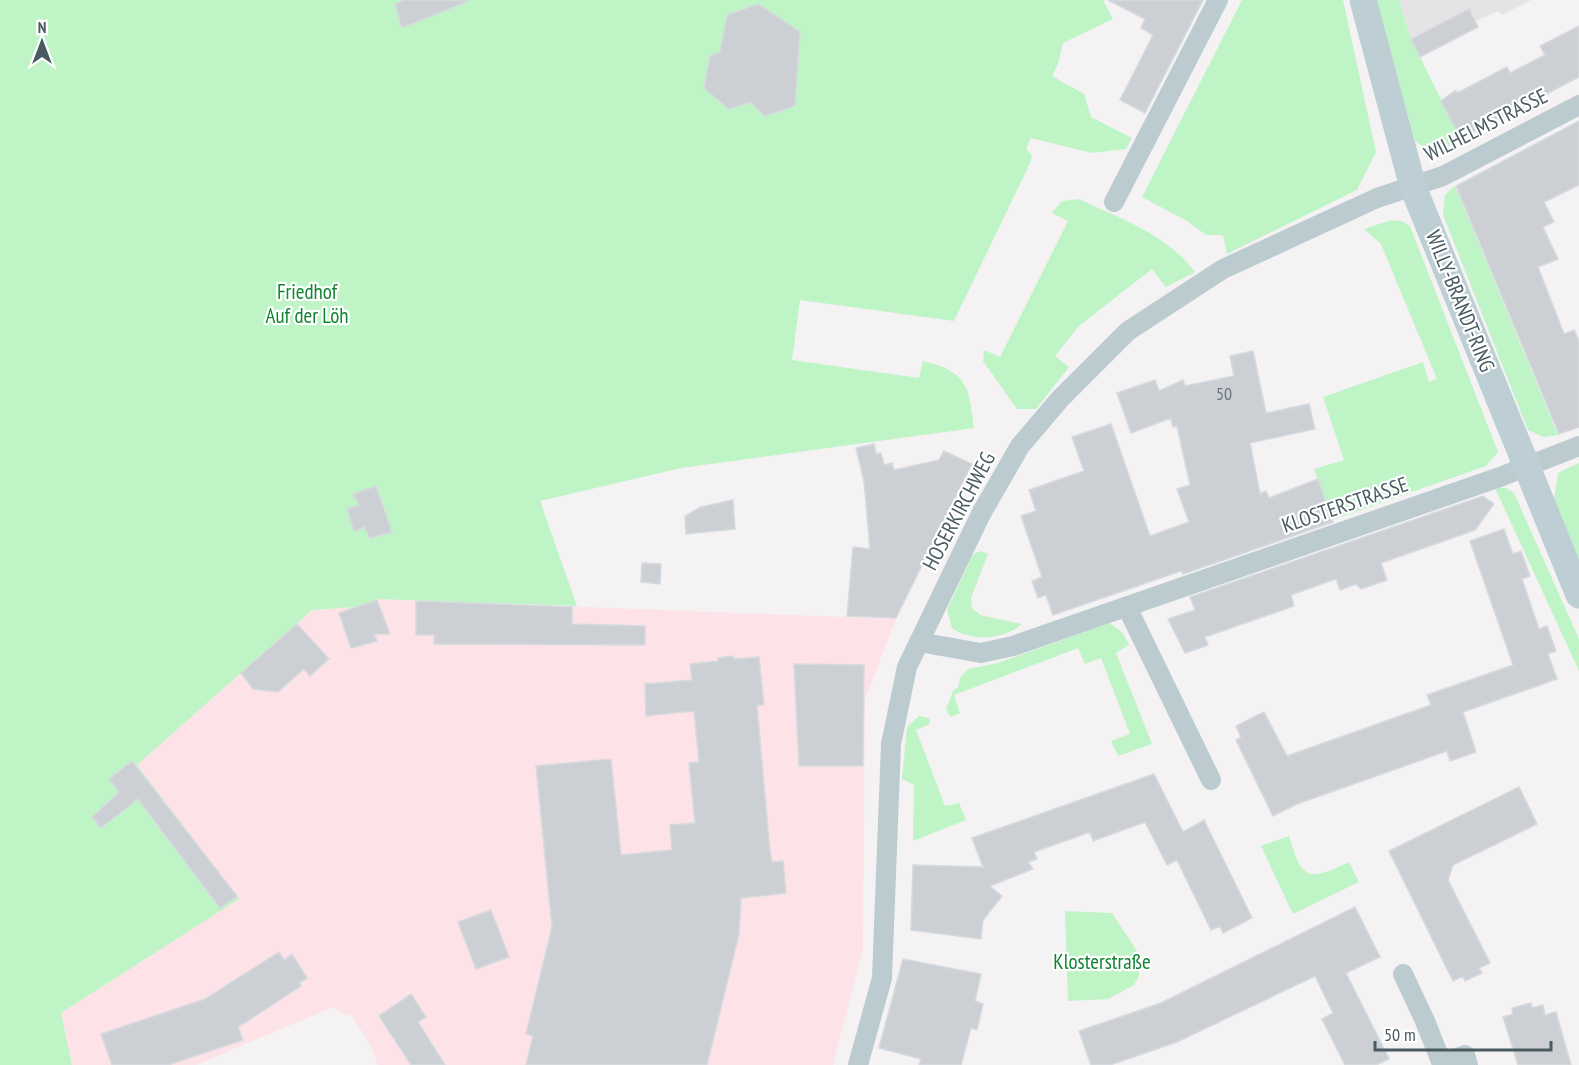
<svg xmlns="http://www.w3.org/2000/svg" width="1579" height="1065" font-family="'PT Sans Narrow',sans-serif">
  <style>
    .education { fill: #e5e3e5 }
    .medical { fill: #fde3e7 }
    .green { fill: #bff4c7 }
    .building { fill: #ccd0d5; stroke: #d6dade; stroke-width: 1.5 }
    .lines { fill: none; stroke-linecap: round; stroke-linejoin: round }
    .minor { stroke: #bccbcf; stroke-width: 20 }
    .secondary { stroke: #bdced5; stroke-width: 27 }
    .labels { text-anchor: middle; stroke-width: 4.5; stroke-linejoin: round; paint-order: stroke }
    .number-label { font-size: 18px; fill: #69787e }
    .street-label { font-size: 21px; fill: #485b61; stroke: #fff }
    .park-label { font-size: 21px; fill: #108530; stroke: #fff }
  </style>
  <rect width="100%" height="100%" fill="#f4f2f3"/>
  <!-- education -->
  <path class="education" d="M1399 0H1531L1502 15 1499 11 1476 21 1469 9 1411 39Z"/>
  <!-- medical -->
  <path class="medical" d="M377 599 896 619 865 699 863 947 833 1065H378L371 1046 351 1014 346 1016 333 1007 196 1065H72L61 1013 238 899 137 765 312 610 356 607Z"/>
  <!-- green -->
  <path class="green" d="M0 0H1103L1113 19 1063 43 1058 64 1052 76 1084 94 1091 117 1132 138 1126 149 1092 153 1031 138 1026 149 1032 156 1031 161 954 321 800 300 792 360 919 378 923 361C967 372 969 385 974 428L681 468 540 501 577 606 377 599 356 607 312 610 137 765 239 899 61 1013 72 1065H0Z
    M1242 0H1343L1376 152 1357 190 1227 254 1223 235H1206L1187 221 1142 197Z
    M1376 0H1399L1411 39 1461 139 1444 148 1427 150 1415 141Z
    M1455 186 1558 435 1543 437 1528 430 1443 215 1445 195Z
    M1079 199C1119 218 1168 235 1195 272L1166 287 1152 269 1079 326 1055 356 1069 367 1036 409H1017L983 361 984 350 1000 357 1068 221 1052 213 1062 201Z
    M1391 220 1402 221 1410 226 1498 452 1486 466 1332 520 1314 469 1344 460 1323 397 1423 362 1429 382 1437 379 1381 244 1364 229Z
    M1579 463V559L1554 500 1558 473Z
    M1495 488H1506L1514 493 1579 639V671Z
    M981 551 988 554 971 598 972 608 980 615 1022 624C1003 640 971 642 952 628L947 610 973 554Z
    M1110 623 1123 633 1129 645 1116 653 1152 744 1118 756 1111 741 1130 734 1101 658 1085 664 1078 648 954 695 960 713 950 717 946 709 954 689 958 688 960 678 968 669 998 663Z
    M919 716 929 718 930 724 916 730 945 806 959 803 966 820 913 841 914 785 902 779 907 727Z
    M1289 836C1302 880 1308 882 1349 862L1359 882 1293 914 1261 846Z
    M1065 911 1112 913 1139 954V976L1134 985 1108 999 1068 1001Z"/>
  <!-- building -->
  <path class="building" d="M404 0H469V1L404 27 401 26 395 4Z
    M1108 0H1203L1145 113 1120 100 1153 35 1141 28 1145 19Z
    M758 4 800 32 795 106 765 116 750 102 729 109 704 88 710 56 720 52 727 15Z
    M1469 9 1478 27 1420 57 1411 39Z
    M1579 26V77L1461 139 1441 101 1456 90 1457 93 1507 67 1510 73 1545 55 1540 46Z
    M1579 121V185L1544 202 1554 222 1543 227 1558 259 1538 267 1564 334 1574 330 1579 341V427L1559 434 1456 186Z
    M1253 351 1266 413 1309 404 1315 429 1250 443 1260 494 1266 491 1269 498 1318 479 1333 522 1183 574 1181 571 1053 615 1046 595 1038 598 1032 581 1042 577 1021 516 1036 511 1029 490 1084 471 1072 437 1111 424 1150 536 1189 522 1177 489 1190 485 1177 426 1173 427 1171 418 1131 433 1117 393 1155 380 1159 391 1183 380 1185 386 1234 376 1230 356Z
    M874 444 876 454 881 453 884 465 892 463 894 470 939 460 944 451 972 464 896 618 847 616 853 547 870 549 864 481 856 448Z
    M376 486 392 532 370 538 364 527 354 532 347 509 359 505 353 494Z
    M1483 496 1494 504 1475 530 1381 563 1387 580 1361 589 1356 584 1340 590 1336 579 1313 587 1291 595 1294 606 1205 637 1208 645 1185 653 1168 619 1195 610 1190 597Z
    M733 500 735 529 686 534 685 516 701 507Z
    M1504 529 1513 554 1521 551 1530 576 1522 579 1539 629 1547 626 1556 651 1548 654 1557 679 1463 712 1476 752 1450 761 1447 751 1297 804 1273 816 1236 740 1241 737 1236 726 1264 712 1287 756 1431 705 1427 695 1513 665 1470 541Z
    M642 563 661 564 660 584 641 582Z
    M377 600 390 634H374L377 641 351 648 339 613Z
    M416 601 572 607V624L645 626V645L434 644V635H416Z
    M297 624 329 659 310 676 304 669 278 692 253 689 241 673Z
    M733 656 734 659 759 657 764 705H757L770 852 772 862 783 861 786 893 741 898 739 934 707 1065H526L533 1036 526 1034 552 927 536 766 611 759 621 855 672 850 670 825 695 823 689 763 699 762 694 711 646 716 645 684 692 680 690 664 718 661V658Z
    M794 664 864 665 863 766H799Z
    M132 761 237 896 220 908 138 799 101 828 92 817 119 792 109 779Z
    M1154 774 1183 832 1204 820 1252 918 1223 933 1220 926 1211 930 1177 860 1167 865 1145 822 1093 841 1090 832 1034 852 1037 859 1028 862 1033 869 990 886 1002 896 983 920 981 939 911 930 913 865 983 867 972 838Z
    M1519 787 1537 824 1453 865 1448 880 1490 963 1479 968 1482 973 1465 981 1463 976 1453 981 1389 851Z
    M1355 907 1380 957 1346 973 1389 1059 1376 1065H1345L1322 1019 1333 1013 1315 976 1177 1042 1110 1065H1091L1079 1031 1161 1003Z
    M491 910 509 957 476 969 458 922Z
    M279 952 284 960 292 954 307 978 299 983 301 986 238 1027 243 1040 168 1065H112L101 1034 205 999Z
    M903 959 981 974 975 1001 983 1004 977 1030 971 1028 961 1065H919L921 1059 879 1048Z
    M411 994 426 1017 418 1022 445 1065H411L379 1016Z
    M1531 1003 1532 1008 1543 1005 1545 1015 1556 1012 1571 1065H1518L1503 1017 1513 1014 1512 1008Z"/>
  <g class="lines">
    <!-- minor -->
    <path class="minor" d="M1114 202 1218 0
      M1127 607 1211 780
      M919 642 981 653 1013 646 1500 477 1579 446
      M1403 974 1425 1021 1442 1064 1465 1055 1468 1065
      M858 1065 882 978 891 744 907 667 982 512 1020 446 1060 399 1128 331 1223 269 1377 198 1443 176 1579 105"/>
    <!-- secondary -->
    <path class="secondary" d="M1363 0 1413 187 1579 595"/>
  </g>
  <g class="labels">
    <!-- number labels -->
    <g class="number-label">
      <text x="1224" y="400">50</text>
    </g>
    <!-- street labels -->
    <g class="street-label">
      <text transform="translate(1486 125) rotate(-27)" y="7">WILHELMSTRASSE</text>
      <text transform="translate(1460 301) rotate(68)" y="7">WILLY-BRANDT-RING</text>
      <text transform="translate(1345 505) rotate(-19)" y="7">KLOSTERSTRASSE</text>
      <text transform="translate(959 511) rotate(-62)" y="7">HOSERKIRCHWEG</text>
    </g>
    <!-- park labels -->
    <g class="park-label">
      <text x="307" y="299">Friedhof<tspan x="307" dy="24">Auf der Löh</tspan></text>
      <text x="1102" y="969">Klosterstraße</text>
    </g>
  </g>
  <!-- north arrow -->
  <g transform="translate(42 42)" stroke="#ffffff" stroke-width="4.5" paint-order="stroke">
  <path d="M0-4.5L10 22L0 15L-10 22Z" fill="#485b61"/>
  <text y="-9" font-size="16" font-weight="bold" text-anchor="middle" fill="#485b61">N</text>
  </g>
  <!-- scale -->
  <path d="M1375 1041v9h176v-9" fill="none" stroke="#485b61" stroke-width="3"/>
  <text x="1384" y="1041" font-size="18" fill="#485b61" stroke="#ffffff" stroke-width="4.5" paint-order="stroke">50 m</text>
</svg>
